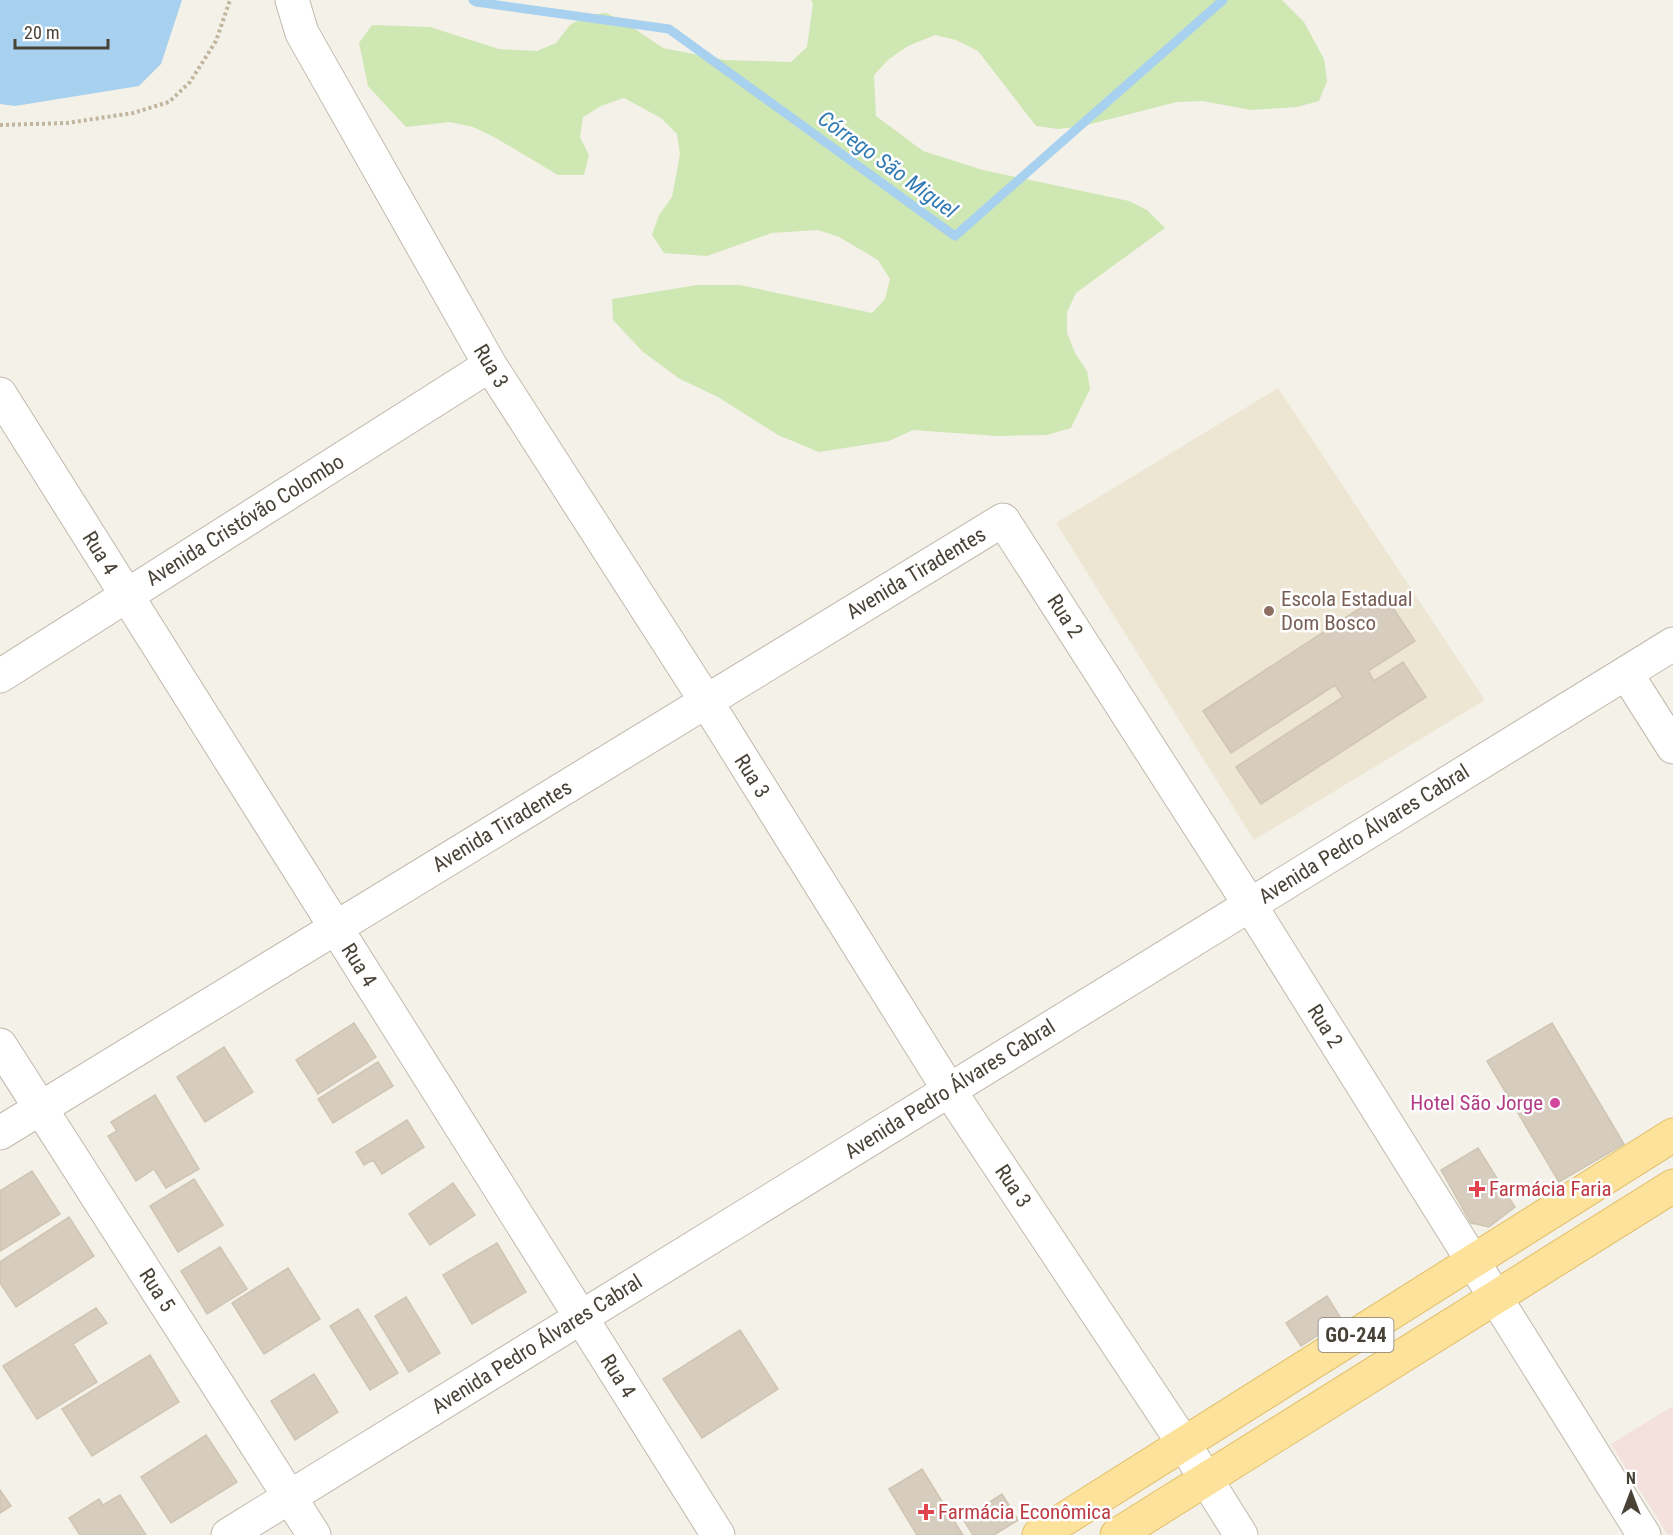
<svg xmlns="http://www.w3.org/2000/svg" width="1673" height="1535" font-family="'Roboto Condensed',sans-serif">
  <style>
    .education { fill: #ede6d3 }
    .medical { fill: #f4e0dd }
    .green { fill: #cfe7b3 }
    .water { fill: #a7d1ef }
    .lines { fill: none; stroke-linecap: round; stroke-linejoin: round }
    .stream { stroke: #a7d1ef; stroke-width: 9 }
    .building { fill: #d6cdbe; stroke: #d0c5b2; stroke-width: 1.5 }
    .street-casing { stroke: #c0b9ac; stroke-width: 35 }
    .primary-casing { stroke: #e2bf69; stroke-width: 35 }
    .path { stroke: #c1b59d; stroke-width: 4; stroke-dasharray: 3 3; stroke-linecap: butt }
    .street { stroke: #fff; stroke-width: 33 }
    .primary { stroke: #fce29a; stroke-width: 33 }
    .education-dot { fill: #8d6e63; stroke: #fff; stroke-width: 2 }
    .hotel-dot { fill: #d1479c; stroke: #fff; stroke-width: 2 }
    .health-dot { fill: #e0444e; stroke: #fff; stroke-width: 2 }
    .labels { text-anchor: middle; stroke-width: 5; stroke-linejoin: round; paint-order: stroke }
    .shield { fill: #fff; stroke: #7f7b73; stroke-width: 1.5 }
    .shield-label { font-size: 20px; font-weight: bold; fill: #484237 }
    .street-label { font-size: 21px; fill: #484237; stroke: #fff }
    .education-label { font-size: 21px; fill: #785e54; stroke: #fff; text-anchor: start }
    .hotel-label { font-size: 21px; fill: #b23c85; stroke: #fff; text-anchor: end }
    .health-label { font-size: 21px; fill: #be3a42; stroke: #fff; text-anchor: start }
    .water-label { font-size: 22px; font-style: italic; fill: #327ab2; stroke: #fff }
  </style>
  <rect width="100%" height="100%" fill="#f4f1e9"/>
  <!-- education -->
  <path class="education" d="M1278 388 1485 700 1254 840 1056 523Z"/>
  <!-- medical -->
  <path class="medical" d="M1673 1406V1535H1668L1611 1444Z"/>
  <!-- green -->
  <path class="green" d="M811 0H1282L1304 22 1324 59 1327 81 1319 101 1297 107 1251 110 1203 101 1177 102 1083 126 1058 129 1036 126 978 51 956 40 935 35 908 46 889 59 874 75 876 116 923 151 983 170 1129 201 1147 210 1165 228 1076 293 1067 312V333L1075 353 1087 371 1090 389 1071 428 1047 435 997 436 913 430 889 441 819 452 778 435 718 397 680 379 643 352 613 320 612 299 697 285H740L872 313 885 299 890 279 878 260 839 237 818 230 772 233 707 256 664 253 652 235 659 215 672 197 680 154 677 134 661 118 624 98 601 106 583 117 580 137 589 155 584 175H558L494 137 473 127 450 122 406 127 368 86 359 43 372 25 430 27 499 49 537 51 556 43 570 25 588 15 606 13 626 23 663 48 725 60 791 62 807 47 813 4Z"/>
  <!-- water -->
  <path class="water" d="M0 0H182L161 64 139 86 15 106 0 104Z"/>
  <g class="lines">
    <!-- stream -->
    <path class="stream" d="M473 0 476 2 669 29 955 236 1223 0"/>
  </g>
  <!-- building -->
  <path class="building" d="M1383 593 1415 641 1368 671 1374 681 1403 662 1426 697 1261 804 1236 767 1343 697 1335 685 1231 753 1203 711Z
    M354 1023 376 1057 318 1094 296 1060Z
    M1552 1023 1624 1144 1559 1182 1487 1061Z
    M224 1047 253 1092 205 1122 177 1077Z
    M378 1062 393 1086 333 1123 318 1099Z
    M155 1095 199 1169 166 1188 154 1169 136 1181 108 1136 117 1131 111 1122Z
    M407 1120 424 1147 382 1174 373 1160 364 1165 356 1152Z
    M1478 1148 1515 1207 1489 1227 1471 1223 1441 1170Z
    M32 1171 60 1214 0 1251V1191Z
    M194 1179 223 1225 178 1252 150 1206Z
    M453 1183 475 1215 430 1245 409 1214Z
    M69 1217 94 1256 16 1307 0 1283V1262Z
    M497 1243 526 1292 472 1324 443 1275Z
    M220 1247 247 1289 207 1314 181 1271Z
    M288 1268 320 1319 264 1354 232 1303Z
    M1327 1296 1342 1320 1301 1346 1286 1323Z
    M406 1297 440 1353 409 1372 375 1316Z
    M96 1308 107 1323 73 1344 97 1382 37 1419 3 1366Z
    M358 1309 398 1373 370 1390 330 1326Z
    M740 1330 778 1389 702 1438 663 1379Z
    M150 1355 179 1402 92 1456 62 1409Z
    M314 1374 338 1412 295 1440 271 1401Z
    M206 1435 237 1482 171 1523 141 1477Z
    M922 1469 963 1535H917L889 1489Z
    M0 1490 11 1506 0 1513Z
    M1002 1494 1018 1520 994 1535H973L963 1519Z
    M120 1495 146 1535H80L69 1518 99 1499 103 1505Z"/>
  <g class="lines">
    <defs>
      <path id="street" d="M292 0 302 33 490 365 706 701 949 1090 1184 1444 1241 1535
        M0 394 718 1535
        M1626 673 1673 747
        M0 676 490 365
        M0 1045 314 1535
        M0 1133 1003 520 1250 905 1644 1535
        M228 1535 1673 644"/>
      <path id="primary" d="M1039 1535 1673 1135
        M1117 1535 1673 1186"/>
    </defs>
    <!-- street casing -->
    <use href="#street" class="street-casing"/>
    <!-- primary casing -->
    <use href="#primary" class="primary-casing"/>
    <!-- path -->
    <path class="path" d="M0 125 67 123 133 113 169 102 190 82 216 41 230 0"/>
    <!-- street -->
    <use href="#street" class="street"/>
    <!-- primary -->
    <use href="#primary" class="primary"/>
  </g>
  <!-- markers -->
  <circle class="education-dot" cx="1269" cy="611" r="6"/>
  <circle class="hotel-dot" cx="1555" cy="1103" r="6"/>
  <g class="health-dot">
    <path d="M1474 1180h6v6h6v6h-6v6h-6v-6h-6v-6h6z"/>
    <path d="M923 1503h6v6h6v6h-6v6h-6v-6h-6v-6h6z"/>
  </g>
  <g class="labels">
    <!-- shield labels -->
    <rect class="shield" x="1318.5" y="1318" width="75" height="34" rx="4.5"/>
    <g class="shield-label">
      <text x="1356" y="1342">GO-244</text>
    </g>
    <!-- street labels -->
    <g class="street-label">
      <text transform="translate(491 366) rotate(59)" y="7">Rua 3</text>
      <text transform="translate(245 520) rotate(-32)" y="7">Avenida Cristóvão Colombo</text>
      <text transform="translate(100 553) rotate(58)" y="7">Rua 4</text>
      <text transform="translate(916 573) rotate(-31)" y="7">Avenida Tiradentes</text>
      <text transform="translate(1065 616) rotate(57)" y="7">Rua 2</text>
      <text transform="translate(752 776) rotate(58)" y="7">Rua 3</text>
      <text transform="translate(502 826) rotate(-31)" y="7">Avenida Tiradentes</text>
      <text transform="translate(1364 834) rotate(-32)" y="7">Avenida Pedro Álvares Cabral</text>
      <text transform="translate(359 965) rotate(58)" y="7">Rua 4</text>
      <text transform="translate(1325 1026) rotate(58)" y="7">Rua 2</text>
      <text transform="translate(950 1089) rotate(-32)" y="7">Avenida Pedro Álvares Cabral</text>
      <text transform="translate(1013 1186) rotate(56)" y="7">Rua 3</text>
      <text transform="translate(157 1290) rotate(57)" y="7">Rua 5</text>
      <text transform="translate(537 1344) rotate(-32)" y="7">Avenida Pedro Álvares Cabral</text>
      <text transform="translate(618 1376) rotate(58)" y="7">Rua 4</text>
    </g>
    <!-- education labels -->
    <g class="education-label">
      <text x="1281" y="606">Escola Estadual<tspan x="1281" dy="24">Dom Bosco</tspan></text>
    </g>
    <!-- hotel labels -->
    <g class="hotel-label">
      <text x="1543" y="1110">Hotel São Jorge</text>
    </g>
    <!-- health labels -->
    <g class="health-label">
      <text x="1489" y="1196">Farmácia Faria</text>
      <text x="938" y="1519">Farmácia Econômica</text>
    </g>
    <!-- water labels -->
    <g class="water-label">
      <text transform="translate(888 164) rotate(36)" y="8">Córrego São Miguel</text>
    </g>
  </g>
  <!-- north arrow -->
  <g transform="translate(1631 1493)" stroke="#ffffff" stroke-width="4.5" paint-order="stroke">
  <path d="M0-4.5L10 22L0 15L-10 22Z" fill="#484237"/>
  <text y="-9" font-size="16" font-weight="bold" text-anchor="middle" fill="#484237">N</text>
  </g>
  <!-- scale -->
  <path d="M15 39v9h93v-9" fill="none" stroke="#484237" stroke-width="3"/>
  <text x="24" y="39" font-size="18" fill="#484237" stroke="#ffffff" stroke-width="4.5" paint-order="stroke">20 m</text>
</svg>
